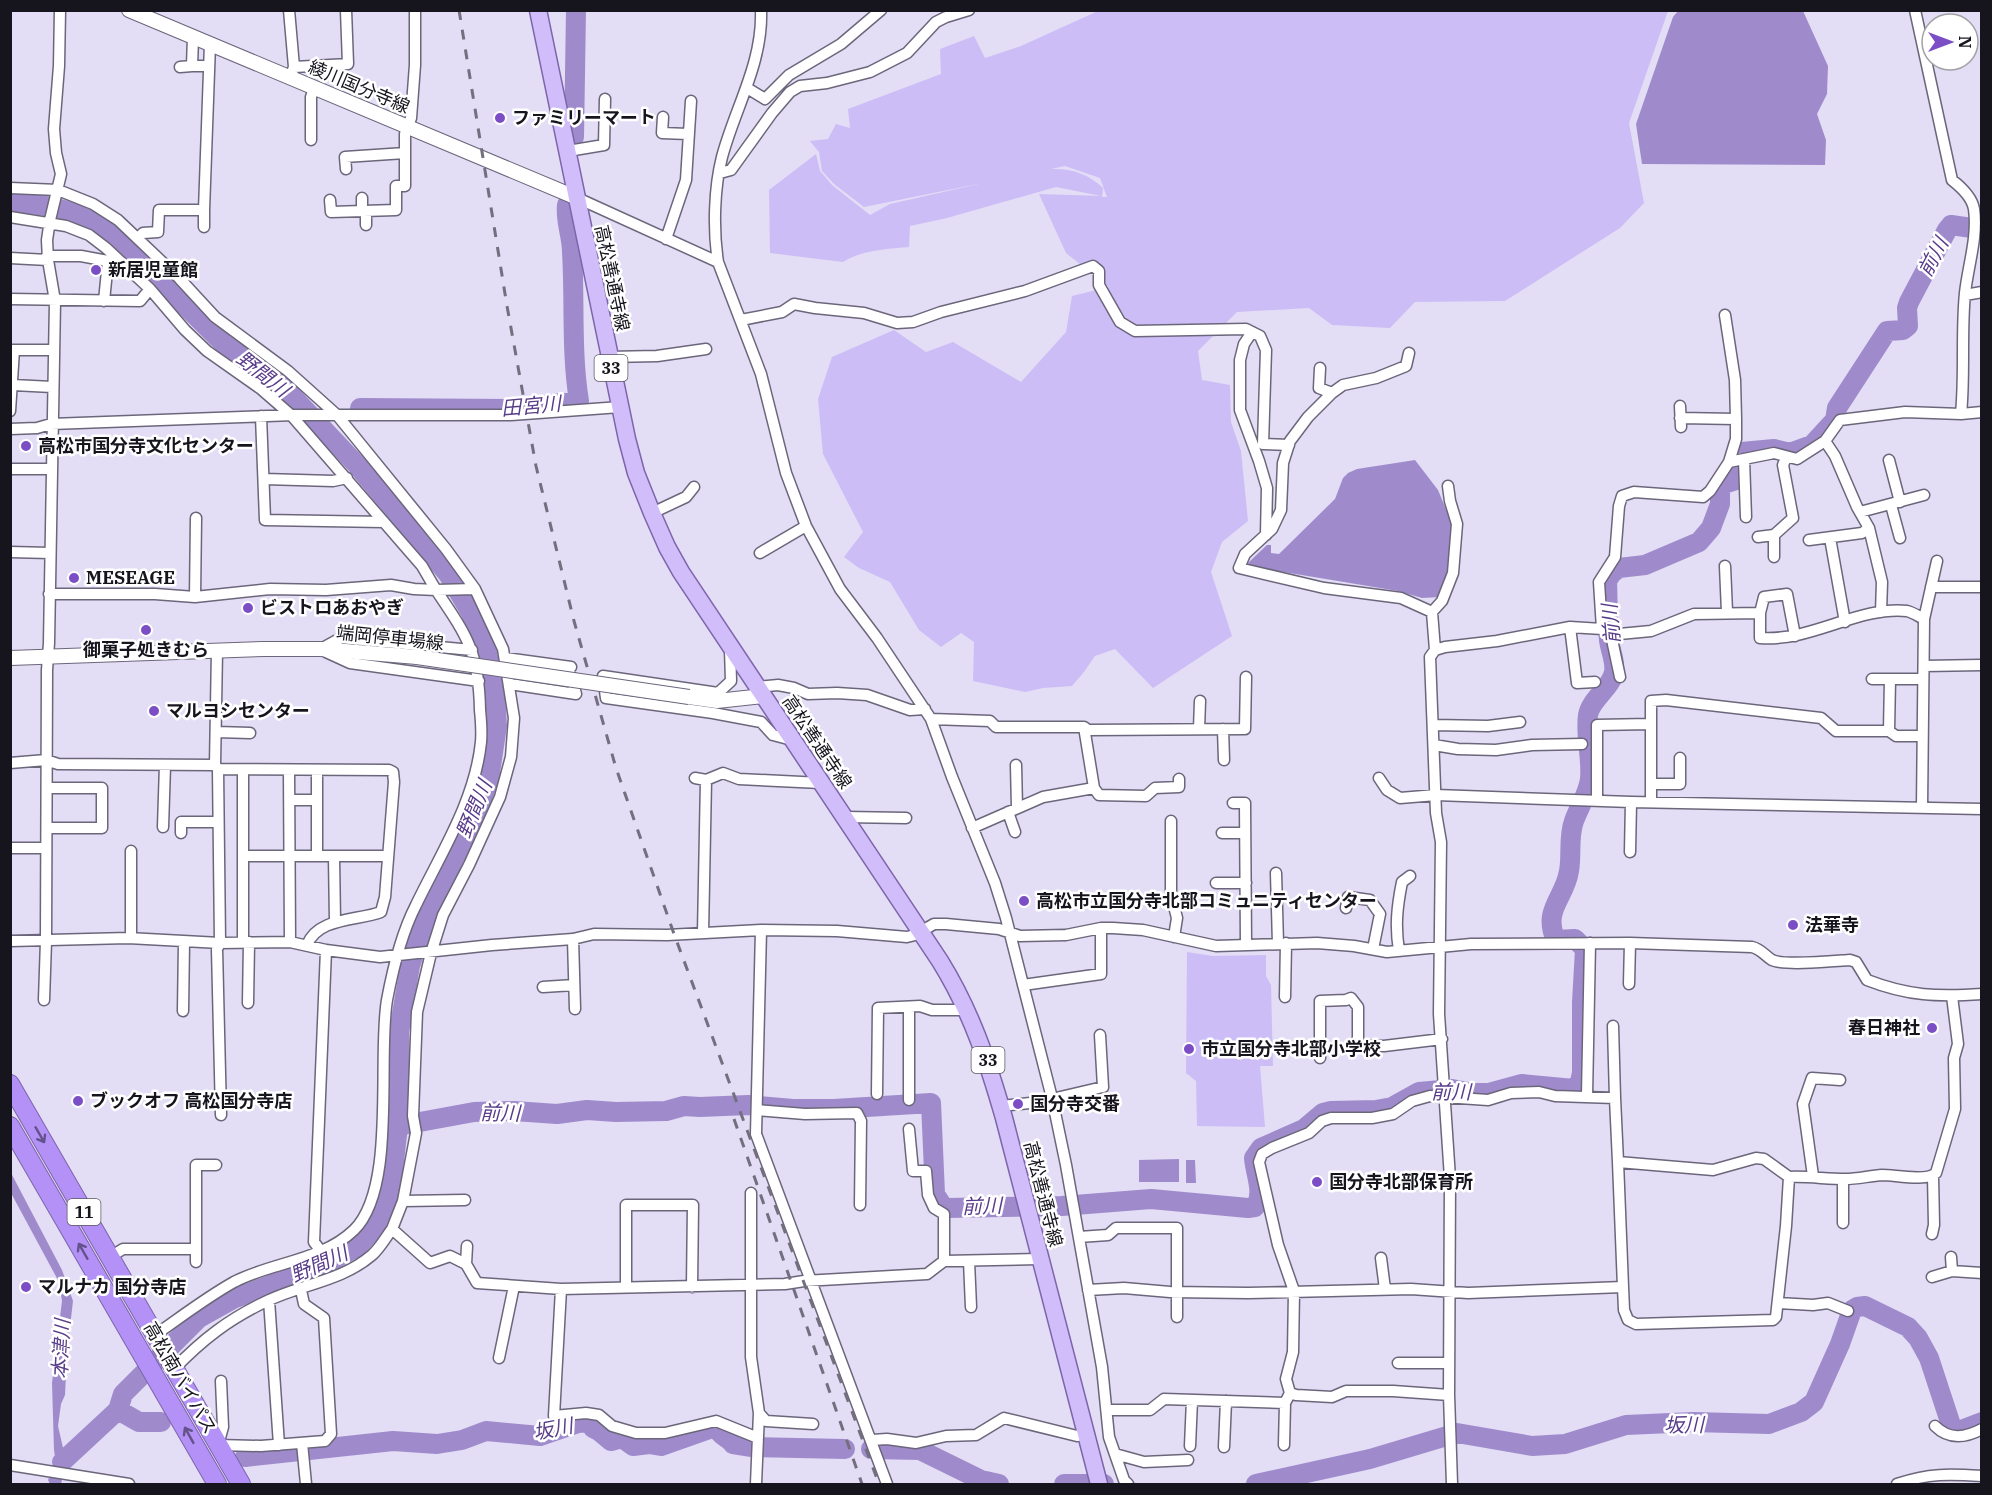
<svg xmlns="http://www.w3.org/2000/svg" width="1992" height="1495" font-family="'IBM Plex Serif','Noto Sans JP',serif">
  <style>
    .green { fill: #cdbdf6; fill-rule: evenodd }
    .water { fill: #9f8bcc }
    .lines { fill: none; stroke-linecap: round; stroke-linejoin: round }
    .river { stroke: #9f8bcc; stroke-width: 20 }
    .street-casing { stroke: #6c667b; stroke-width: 13 }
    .secondary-casing { stroke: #6c667b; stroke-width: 16 }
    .primary-casing { stroke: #7c65aa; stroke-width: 19 }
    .highway-casing { stroke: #7c65aa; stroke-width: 20 }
    .street { stroke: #fff; stroke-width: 10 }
    .secondary { stroke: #fff; stroke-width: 14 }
    .primary { stroke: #d1bdfa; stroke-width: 16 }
    .highway { stroke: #b391f7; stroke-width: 18 }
    .rail { stroke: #736f7f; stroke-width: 3; stroke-dasharray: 10 10; stroke-linecap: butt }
    .secondary-bridge-casing { stroke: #6c667b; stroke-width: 16; stroke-linecap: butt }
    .secondary-bridge { stroke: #fff; stroke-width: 14 }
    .oneway { stroke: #64528a }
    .poi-dot { fill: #7c4ec6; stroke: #fff; stroke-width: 2 }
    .labels { text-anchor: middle; stroke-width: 5; stroke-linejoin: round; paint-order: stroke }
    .shield { fill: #fff; stroke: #5c5a60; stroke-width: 1.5 }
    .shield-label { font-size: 16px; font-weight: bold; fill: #16141c }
    .street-label { font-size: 18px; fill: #16141c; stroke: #fff }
    .poi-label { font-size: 18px; font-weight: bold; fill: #16141c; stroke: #fff; text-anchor: start }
    .water-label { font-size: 20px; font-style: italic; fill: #593c8a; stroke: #fff }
  </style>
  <rect width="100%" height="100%" fill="#e3ddf5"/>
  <!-- green -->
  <path class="green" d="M1098 11H1668L1629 123 1644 203 1620 228 1505 301 1415 302 1390 328 1332 325 1309 308 1237 312 1198 351 1202 380 1230 385 1231 422 1241 451 1248 521 1222 542 1211 572 1232 636 1153 688 1115 649 1095 656 1084 672 1072 686 1043 688 1025 692 973 681 974 642 961 633 941 647 919 630 890 582 859 568 844 557 863 532 823 454 818 399 832 357 894 330 926 352 953 342 1021 382 1066 332 1072 296 1109 287 1066 253 1039 194 1101 196 1056 187 947 218 910 226 909 247C887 249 862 250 843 262L770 253 769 190 816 154 820 171 832 185 870 215 890 204 983 183 864 207 834 184 822 171 819 152 810 141 828 139 836 124 850 128 848 109 941 74 940 49 974 36 985 58 1021 46ZM1065 166 1100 178 1107 197H1102L1103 188C1089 174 1071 168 1051 169Z
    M1187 952 1213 956 1266 955V976L1271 985 1273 1066H1260L1265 1127 1197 1126 1196 1081 1186 1073Z"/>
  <!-- water -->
  <path class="water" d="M1678 11H1803L1828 66 1827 94 1817 114 1826 140 1825 165 1642 164 1636 124 1673 17Z
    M1415 460 1438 490 1450 519 1454 523 1450 569 1441 597 1422 598 1398 591 1248 566V563L1267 545H1271V553L1279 554 1335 499 1343 478 1348 473 1357 469Z
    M1179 1159V1182H1139V1160Z
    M1186 1160H1195L1196 1183H1186Z
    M10 1171 62 1270 73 1301 67 1353 65 1395 61 1404 58 1426 64 1452 70 1457 65 1468 61 1484H50L48 1480 56 1463 54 1450 52 1383 62 1301 59 1282 11 1193Z"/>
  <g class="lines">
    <!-- river -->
    <path class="river" d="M574 137 576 10
      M10 202C53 205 78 210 114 235L224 344 278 381 357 465 448 574 471 613 486 648 495 693 497 726 489 779 479 806 424 922 410 966 399 1032 400 1072 398 1126 393 1170 388 1197 374 1229 357 1247 321 1266 233 1299 199 1318 123 1394 118 1410 62 1462
      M360 408 512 409 579 401C571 352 575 301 572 252 572 236 565 221 567 205
      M398 1126 474 1112 514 1111 557 1114 587 1110 616 1112 666 1111 684 1106 700 1107 748 1105 793 1109H834L931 1103 935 1194 942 1205 947 1208 1062 1206 1151 1199 1248 1208 1255 1207C1265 1193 1255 1174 1254 1158L1261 1148 1304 1129 1323 1113 1331 1111 1376 1110 1392 1107 1419 1092 1452 1089 1473 1093H1489L1522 1084 1574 1089 1580 1082 1582 1073V1002L1585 949 1575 939 1556 940C1542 910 1565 898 1569 871 1572 855 1568 837 1574 821 1579 807 1588 794 1590 779 1592 758 1585 735 1588 715 1591 698 1611 689 1614 672 1616 662 1610 650 1609 640 1607 621 1608 601 1607 581L1612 573 1619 568 1645 565 1699 542 1711 528 1720 504V490L1724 484 1736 480 1738 470 1737 465 1742 452 1774 449 1790 453 1812 445 1835 420 1837 408 1887 331 1903 330 1908 326 1907 308 1909 302 1947 230 1951 225 1972 228 1982 227
      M118 1410 139 1422H161
      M871 1449 920 1450 981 1480 999 1484
      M245 1457 393 1441 437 1444 462 1440 486 1431 540 1436 578 1423 590 1422 593 1428 599 1431 611 1441 622 1438 633 1446 649 1444 661 1446 712 1428 718 1430C722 1437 729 1438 733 1444L752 1447 845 1449
      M1064 1484H1104
      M1256 1484 1370 1459 1457 1433 1532 1446 1565 1444 1626 1425 1693 1422 1769 1424 1801 1412 1814 1402 1840 1344 1852 1310 1857 1307 1865 1306 1908 1327 1918 1338 1929 1358 1952 1428 1961 1430 1982 1422"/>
    <defs>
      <path id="street" d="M289 10 294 67
        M761 10C763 63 735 108 722 157 714 188 713 230 718 262L761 374 786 473 806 526 840 589 877 638 931 719 952 777 995 883 1006 918 1052 1098 1066 1165 1102 1367 1109 1437 1124 1480 1128 1484
        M193 37 192 66H208
        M180 67 192 66
        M290 78 294 67 348 64 346 10
        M747 88 765 99 789 75 841 44 881 10
        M663 117 662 133 688 134
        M311 140V97L314 88
        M568 151 604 145 605 99
        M346 169 345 157 405 153
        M720 173 731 170 772 113 790 92 800 86 827 83 870 72 907 53 936 22 946 17 969 10
        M10 188 58 190 93 204 118 220 179 278 215 317 288 371 337 415 446 549 475 589 503 649 514 718 511 757 500 797 469 865 443 915 431 953 417 1012 413 1116 416 1133 403 1201 392 1229 430 1263 450 1256 466 1264 477 1283 561 1289 785 1284 804 1281 927 1274 944 1261 1039 1259
        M575 197 718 262
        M362 198V211
        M330 200 331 212 396 210V186H405V134L411 118 415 65V10
        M204 210V227
        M366 211V225
        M10 217 66 226 89 235 106 248 150 289 185 330 207 351 261 389 291 415 422 566 436 590 414 589 391 585 326 590 270 589 195 597 155 594H49
        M138 238 143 233 158 232 159 210H204L210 44
        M666 239 686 180 691 101
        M47 256H81L108 261
        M10 258 48 260
        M1965 295 1982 292
        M10 299 140 301 150 289
        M104 301 108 261 114 262
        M1725 315 1735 380 1736 419V439L1729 462
        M741 320 782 312 794 304 815 308 864 313 897 323 913 322 941 312 1025 291 1093 266 1099 271V285L1120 322 1135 331 1246 329 1260 336 1266 350 1263 444 1289 445
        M1252 332 1244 344 1240 360V410L1259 461 1267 488 1266 535
        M10 350H53
        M1409 353 1406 366 1376 378 1343 385 1332 393 1308 417 1290 441 1283 463 1281 510 1272 529 1245 554 1239 568 1324 588 1401 598 1432 612 1435 650
        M609 357 657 356 706 349
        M1320 368 1319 388 1332 393
        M13 385 52 387
        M1680 406 1681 427
        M10 411 14 350
        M1961 414 1982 412
        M261 416 265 520 384 522
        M1680 418 1736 419
        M10 429 37 428 51 424 294 415H511L620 407
        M1825 441 1840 420 1905 412 1961 414C1965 374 1961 333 1965 293 1968 266 1978 236 1974 209 1972 197 1961 187 1952 180L1915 10
        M1744 459 1746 517
        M1889 460 1900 502
        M10 469H51
        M264 479 333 481 347 478
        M1891 505 1900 538
        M1860 512 1924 495
        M652 513 686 497 694 487
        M1758 537 1774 535 1793 518 1783 465 1786 458
        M1830 538 1845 622
        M1809 540 1862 533 1869 528
        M10 552 50 553
        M760 553 806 526
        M1774 557V535
        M1725 566 1727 612
        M1931 587H1982
        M195 597 196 518
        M1432 612 1442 601 1453 573 1457 524 1450 501 1448 486
        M1570 627 1577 683 1595 682
        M1602 629 1599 582 1615 557 1619 506 1622 496 1634 492 1703 497 1710 491 1729 462 1774 453 1797 459 1825 441 1835 456 1857 507 1869 528 1882 582 1881 612
        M1611 635 1620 677
        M1795 636 1787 594 1764 597 1760 613V638C1811 642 1858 606 1907 611 1912 612 1918 616 1924 619
        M321 649 341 638 472 650
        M730 649 731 681 718 693 603 676 606 698 713 713 761 722 773 735 792 740
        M217 650 215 765 218 769 220 943 217 949 221 1115
        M326 652 350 663 479 681
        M505 658 571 667
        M1924 666 1982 665
        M1872 679H1923
        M510 684 576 694 568 667
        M757 687 778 685 794 688 808 694 837 693 867 695 910 710 925 709
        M931 719 990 721 996 727H1084L1088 730 1245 729 1246 677
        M1433 725 1488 726 1520 722
        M1199 729 1200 701
        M1223 729 1224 760
        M1889 731 1890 679
        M217 732 250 733
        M1434 745 1458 749 1496 750 1532 745 1582 744
        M10 763 46 760 58 764 215 765
        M1016 765 1017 808
        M218 769 389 770 393 772 394 782 385 897 381 912C357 921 318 917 307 945
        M243 770V942
        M289 770 290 942
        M695 778 706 780 723 773 739 779 821 783
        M1379 778 1387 790 1400 798 1436 795 1631 802 1982 809
        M1651 784H1680V758
        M47 788H102V828H47
        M1094 788 1099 795 1146 796 1155 788 1179 787V779
        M290 800H317
        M1597 801V725L1650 724
        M1651 802V701L1666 700 1821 718 1836 731H1889L1896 736H1922
        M1233 803H1245L1246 945
        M1922 808 1924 619 1937 561
        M1008 812 1015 832
        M844 817 906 818
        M1171 821V894L1177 918 1174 937
        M163 827 165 765
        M972 828 1043 797 1094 788 1084 727
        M181 833V822H218
        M1222 833H1245
        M10 848H46
        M131 851V938
        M1630 852 1631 802
        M243 856H387
        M317 856V770
        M334 857 335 922
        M1276 873 1278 944
        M1216 883H1246
        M1346 908 1348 897 1370 900 1380 914 1373 949
        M761 930 756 1134 887 1484
        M703 933 706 780
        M573 939 575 1009
        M10 941 128 938 220 943 290 942 326 950 380 957 492 945 573 939 594 934 667 935 761 930 837 931 907 937 915 935 934 924H946L999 929 1020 936 1066 935 1101 928H1113L1143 930 1216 946 1317 943 1354 946 1387 952 1471 944 1630 943 1752 947C1761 949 1764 955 1772 960 1784 966 1835 961 1850 960L1856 962 1867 980C1908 996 1938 997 1982 994
        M1399 951C1395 926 1397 907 1402 882L1410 876
        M1629 984 1630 943
        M1023 985 1101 974V928
        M543 987 574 985
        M1285 997 1286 943
        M44 1000 46 941 47 670 49 643 55 301 48 260 47 240 50 220 61 174 56 153 54 129 59 66 60 10
        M248 1003 249 942
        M183 1011 184 942
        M1613 1026 1615 1098
        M1320 1058V1001L1346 1000 1351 998 1358 1007V1045L1384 1046 1442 1039
        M877 1094 878 1008 920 1006 932 1010H967
        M1587 1096 1590 943
        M909 1100V1007
        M1001 1106 1039 1102 1103 1087 1100 1035
        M757 1110 805 1114 857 1113 861 1121 860 1205
        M909 1129 913 1171H926L928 1195 934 1208 944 1214V1261
        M1813 1176 1803 1104 1812 1078 1840 1080
        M1843 1179V1223
        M751 1193V1357L759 1413 756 1484
        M403 1201 465 1200
        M1932 1234 1934 1225 1933 1176
        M1079 1237 1108 1235 1116 1228H1177V1317
        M320 1250 314 1242 326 950
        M110 1257 123 1249H195
        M1951 1257 1952 1271
        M1381 1258 1385 1289
        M969 1261 971 1307
        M196 1262V1165H216
        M466 1264 467 1246
        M1932 1277 1952 1271 1982 1273
        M1623 1287 1618 1162 1713 1170 1756 1158 1764 1159 1789 1177
        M626 1288V1205H693L692 1287
        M561 1289 554 1416 586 1413 599 1415 612 1426 636 1433H665L716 1421 758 1438
        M1088 1290 1124 1288 1170 1292 1248 1293 1411 1289 1468 1293 1623 1287 1624 1310 1628 1320 1636 1324 1773 1320 1776 1317 1786 1226 1789 1177C1808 1176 1826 1179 1845 1179 1857 1179 1869 1176 1882 1175 1895 1175 1927 1182 1936 1173L1955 1109 1954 1058 1958 1044 1952 996
        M269 1300 279 1445
        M1778 1303 1813 1305 1828 1303 1848 1311
        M155 1335C181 1317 207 1297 234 1282 272 1262 322 1261 354 1230 397 1188 377 1058 387 1000 393 968 401 934 416 905 441 853 475 801 481 742 482 731 481 720 480 710 479 652 467 636 436 590L475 589
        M499 1358 514 1286
        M1398 1363H1449
        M174 1369C203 1339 229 1319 267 1301 302 1284 342 1281 372 1255 380 1248 386 1237 392 1229
        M221 1381 223 1427 218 1445 261 1446 325 1441 331 1434 324 1318 304 1304 301 1290
        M1449 1395 1393 1391H1346L1332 1397 1296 1395 1290 1393 1286 1379 1293 1352 1294 1291 1278 1245 1259 1162 1262 1154 1272 1148 1309 1133 1322 1121 1331 1118H1372L1393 1114 1412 1101 1430 1096 1488 1100 1511 1093 1539 1092 1555 1096 1615 1098 1618 1162
        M1107 1410H1150L1164 1399 1285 1403 1290 1393
        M759 1413 766 1421 813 1424
        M1935 1426C1949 1440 1965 1438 1982 1429
        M872 1440 887 1439 916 1443 946 1436 976 1435 1004 1418 1077 1436 1086 1434
        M302 1443 306 1484
        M1284 1445 1285 1403
        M1190 1446 1192 1400
        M1224 1447 1226 1401
        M1115 1454 1144 1462 1188 1460
        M10 1465 129 1484
        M1452 1484 1449 1395 1450 1178 1439 1014 1441 842 1436 813 1430 657 1435 650 1445 647 1497 641 1570 627 1602 629 1609 635 1651 631 1694 614 1760 613
        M1897 1484C1929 1473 1949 1474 1982 1476"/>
      <path id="secondary" d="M129 10 575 197
        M10 658 264 649H321L417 657
        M689 697 717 701 763 696"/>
      <path id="primary" d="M538 10 627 439 636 473 652 513 667 547 681 572 940 961C971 1011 988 1062 1004 1118L1099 1484"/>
      <path id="highway" d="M10 1084 241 1484
        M10 1126 217 1484"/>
    </defs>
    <!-- street casing -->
    <use href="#street" class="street-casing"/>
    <!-- secondary casing -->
    <use href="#secondary" class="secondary-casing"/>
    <!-- primary casing -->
    <use href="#primary" class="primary-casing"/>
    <!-- highway casing -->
    <use href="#highway" class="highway-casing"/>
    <!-- street -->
    <use href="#street" class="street"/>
    <!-- secondary -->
    <use href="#secondary" class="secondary"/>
    <!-- primary -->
    <use href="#primary" class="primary"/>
    <!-- highway -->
    <use href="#highway" class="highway"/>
    <!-- rail -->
    <path class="rail" d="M459 10 507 306 536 466 574 621 616 768 674 934 879 1484
      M734 1119 862 1484"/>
    <defs>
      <path id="secondary-bridge" d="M417 657 689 697"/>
    </defs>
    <!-- secondary-bridge casing -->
    <use href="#secondary-bridge" class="secondary-bridge-casing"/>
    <!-- secondary-bridge -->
    <use href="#secondary-bridge" class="secondary-bridge"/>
  </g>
  <!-- one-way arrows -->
  <defs><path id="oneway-shaft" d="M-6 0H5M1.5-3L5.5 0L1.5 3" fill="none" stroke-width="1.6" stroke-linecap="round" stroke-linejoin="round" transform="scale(1.5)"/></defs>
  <g class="oneway">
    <use href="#oneway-shaft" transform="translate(40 1135) rotate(60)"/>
    <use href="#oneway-shaft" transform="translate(83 1251) rotate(-120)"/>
    <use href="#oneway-shaft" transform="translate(189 1435) rotate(-119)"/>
  </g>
  <!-- markers -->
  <g class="poi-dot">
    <circle cx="500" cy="118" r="6"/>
    <circle cx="96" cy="270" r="6"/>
    <circle cx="26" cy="446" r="6"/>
    <circle cx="74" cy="578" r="6"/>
    <circle cx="248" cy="608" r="6"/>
    <circle cx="146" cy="630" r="6"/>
    <circle cx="154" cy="711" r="6"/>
    <circle cx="1024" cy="901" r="6"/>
    <circle cx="1793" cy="925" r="6"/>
    <circle cx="1932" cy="1028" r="6"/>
    <circle cx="1189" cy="1049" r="6"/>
    <circle cx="78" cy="1101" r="6"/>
    <circle cx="1018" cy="1104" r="6"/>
    <circle cx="1317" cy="1182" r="6"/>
    <circle cx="26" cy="1287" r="6"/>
  </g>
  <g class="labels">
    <!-- shield labels -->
    <g class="shield">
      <rect x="594.5" y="355" width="33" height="26" rx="4.5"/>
      <rect x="971.5" y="1047" width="33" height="26" rx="4.5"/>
      <rect x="67.5" y="1199" width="33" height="26" rx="4.5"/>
    </g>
    <g class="shield-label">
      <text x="611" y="374">33</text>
      <text x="988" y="1066">33</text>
      <text x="84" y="1218">11</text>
    </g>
    <!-- street labels -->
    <g class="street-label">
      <text transform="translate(359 87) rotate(23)" y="6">綾川国分寺線</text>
      <text transform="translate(612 278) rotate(78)" y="6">高松善通寺線</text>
      <text transform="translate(390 638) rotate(6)" y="6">端岡停車場線</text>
      <text transform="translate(817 742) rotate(56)" y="6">高松善通寺線</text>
      <text transform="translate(1043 1194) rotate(76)" y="6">高松善通寺線</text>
      <text transform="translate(180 1378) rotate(60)" y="6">高松南バイパス</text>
    </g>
    <!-- poi labels -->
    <g class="poi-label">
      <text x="512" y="124">ファミリーマート</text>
      <text x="108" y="276">新居児童館</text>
      <text x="38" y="452">高松市国分寺文化センター</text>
      <text x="86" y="584">MESEAGE</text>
      <text x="260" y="614">ビストロあおやぎ</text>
      <text x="146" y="656" text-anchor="middle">御菓子処きむら</text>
      <text x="166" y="717">マルヨシセンター</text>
      <text x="1036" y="907">高松市立国分寺北部コミュニティセンター</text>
      <text x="1805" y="931">法華寺</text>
      <text x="1920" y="1034" text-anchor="end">春日神社</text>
      <text x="1201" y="1055">市立国分寺北部小学校</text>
      <text x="90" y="1107">ブックオフ 高松国分寺店</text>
      <text x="1030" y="1110">国分寺交番</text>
      <text x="1329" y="1188">国分寺北部保育所</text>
      <text x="38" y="1293">マルナカ 国分寺店</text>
    </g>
    <!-- water labels -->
    <g class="water-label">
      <text transform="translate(1933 257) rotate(-62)" y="7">前川</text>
      <text transform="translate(263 374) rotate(38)" y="7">野間川</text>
      <text transform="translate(531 406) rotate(-5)" y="7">田宮川</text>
      <text transform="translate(1611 624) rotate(-95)" y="7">前川</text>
      <text transform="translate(474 809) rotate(-67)" y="7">野間川</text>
      <text x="1451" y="1099">前川</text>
      <text transform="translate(500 1113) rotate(1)" y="7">前川</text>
      <text transform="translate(982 1206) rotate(-2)" y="7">前川</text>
      <text transform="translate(319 1264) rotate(-24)" y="7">野間川</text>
      <text transform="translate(61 1349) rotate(-87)" y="7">本津川</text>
      <text transform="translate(1684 1425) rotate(-1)" y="7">坂川</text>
      <text transform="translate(553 1429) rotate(-11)" y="7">坂川</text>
    </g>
  </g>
  <!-- border -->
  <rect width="1992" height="1495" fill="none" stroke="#16141c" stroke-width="24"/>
  <!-- north arrow -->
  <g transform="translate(1950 42) rotate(90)"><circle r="28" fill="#ffffff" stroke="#a2a1a4" stroke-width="1.5"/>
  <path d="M0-4.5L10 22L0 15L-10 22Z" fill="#7c4ec6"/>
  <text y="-9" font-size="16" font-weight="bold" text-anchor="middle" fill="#16141c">N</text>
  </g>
</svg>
